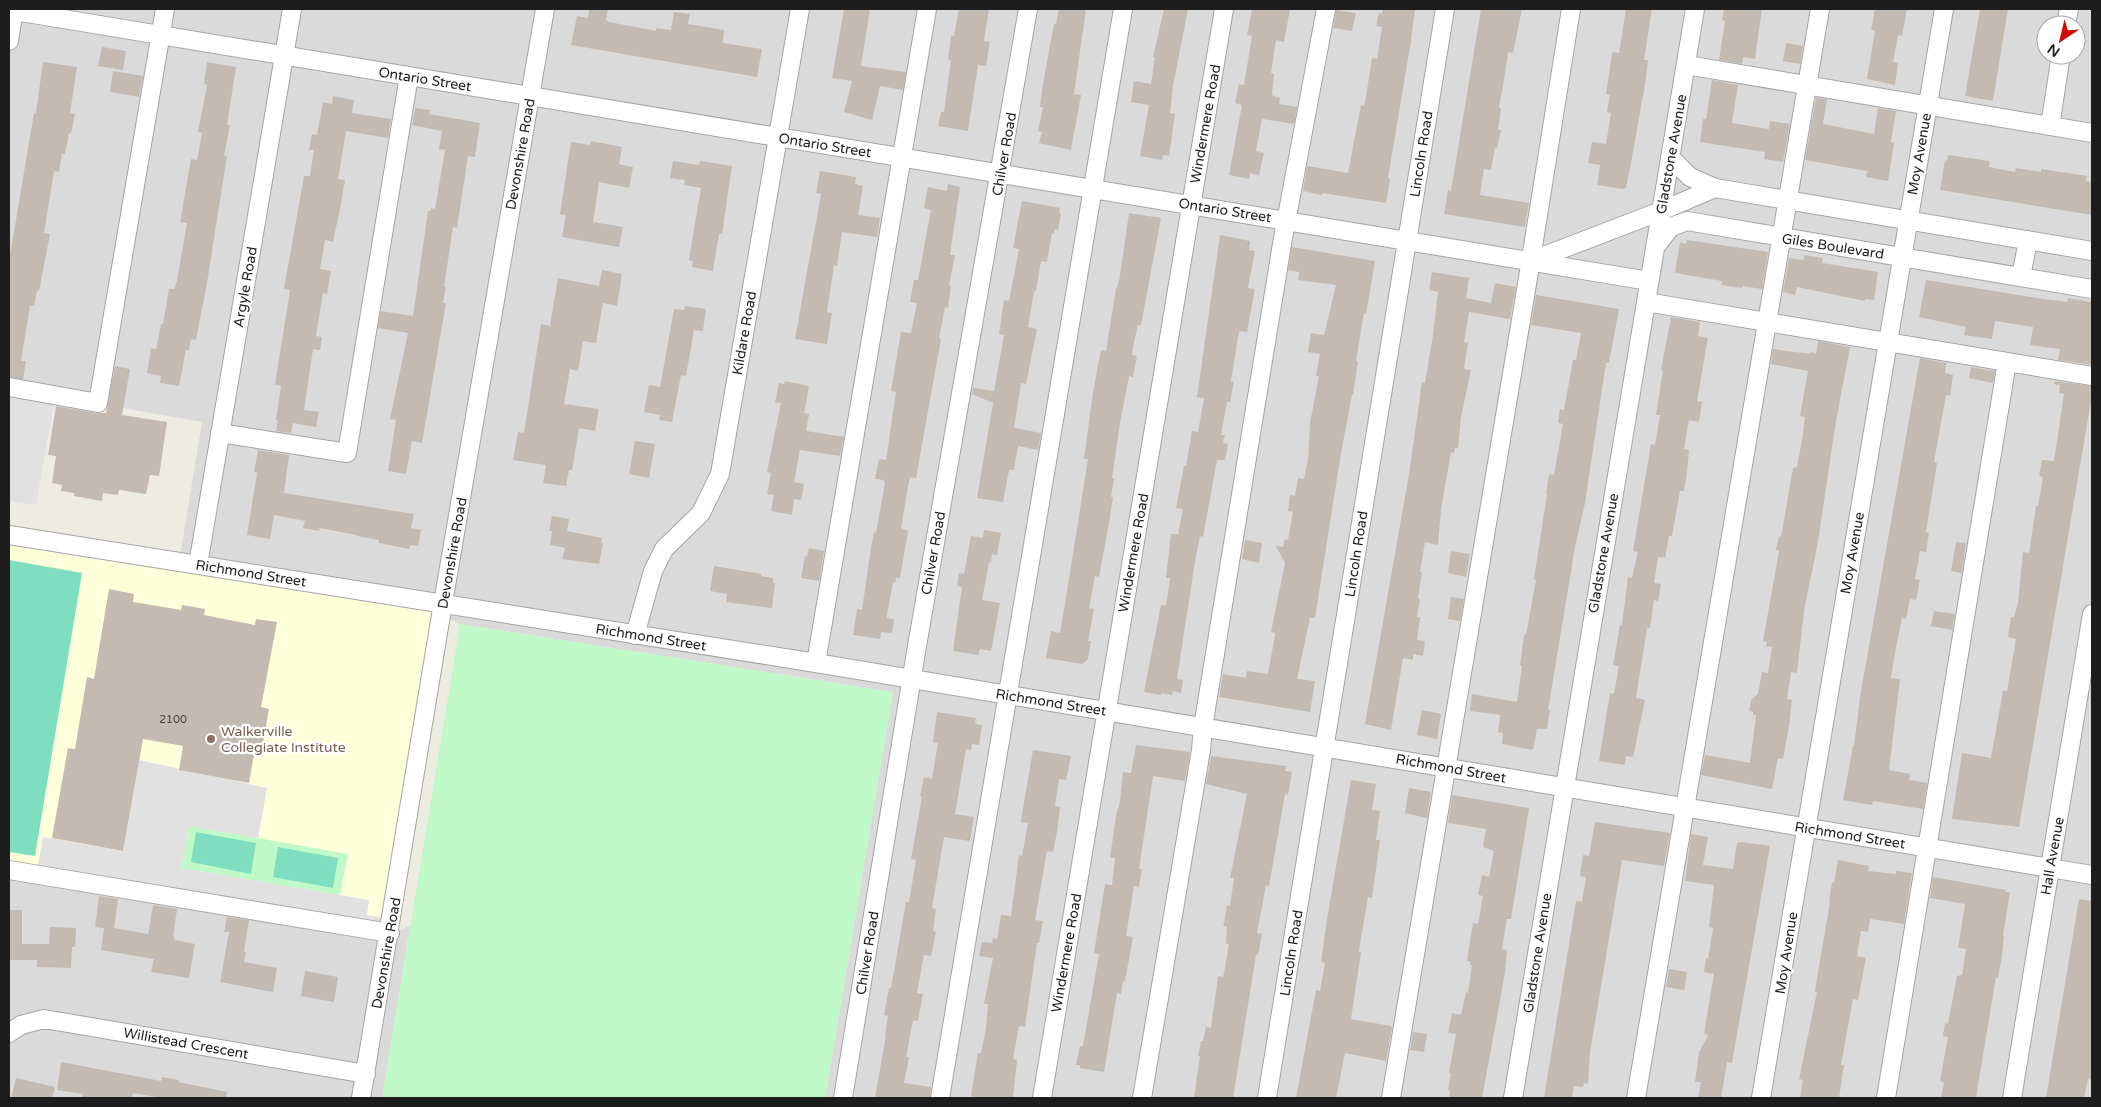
<svg xmlns="http://www.w3.org/2000/svg" width="2101" height="1107" font-family="'Varela Round',sans-serif">
  <style>
    .residential { fill: #dbdada; fill-rule: evenodd }
    .education { fill: #fdffdb }
    .park { fill: #bff9c7 }
    .pitch { fill: #80dec0 }
    .parking { fill: #e1e1e1 }
    .building { fill: #c3bab2 }
    .lines { fill: none; stroke-linecap: round; stroke-linejoin: round }
    .minor-casing { stroke: #a4a4a4; stroke-width: 20 }
    .minor { stroke: #fff; stroke-width: 18 }
    .education-dot { fill: #8d6e63; stroke: #fff; stroke-width: 2 }
    .labels { text-anchor: middle; stroke-width: 4.5; stroke-linejoin: round; paint-order: stroke }
    .number-label { font-size: 11px; fill: #464442 }
    .street-label { font-size: 14px; fill: #1d1d1d; stroke: #fff }
    .education-label { font-size: 14px; fill: #785e54; stroke: #fff; text-anchor: start }
  </style>
  <rect width="100%" height="100%" fill="#eeebe3"/>
  <!-- residential -->
  <path class="residential" d="M9 9H2092V1098H825L893 692 460 624 435 612 178 569 202 422 9 388ZM2046 25H2076V55H2046Z
    M9 866 382 936 410 926 382 1098H9Z"/>
  <!-- education -->
  <path class="education" d="M9 539 435 612 382 936 9 866Z"/>
  <!-- park -->
  <path class="park" d="M460 624 893 692 825 1098H382Z
    M189 826 348 854 340 895 181 868Z"/>
  <!-- pitch -->
  <path class="pitch" d="M9 560 82 573 35 856 9 852Z
    M196 832 256 843 251 874 191 862Z
    M278 847 338 858 333 888 273 877Z"/>
  <!-- parking -->
  <path class="parking" d="M9 395 54 402 36 505 9 501Z
    M139 760 267 788 258 838 189 826 181 868 369 900 367 915 384 918 382 936 37 871 43 837 123 851Z"/>
  <!-- building -->
  <path class="building" d="M589 9H608L606 20 609 22 656 31V28L671 30 674 12 690 14 688 24 724 30 723 43 762 49 757 77 571 45 577 16 588 18Z
    M844 9H870L861 66 906 72 903 90 880 86 872 120 844 112 852 81 832 78Z
    M959 9H989L984 41 990 42 986 66 978 65 968 131 938 126 941 112H944L951 60H948L951 36H954Z
    M1059 9H1086L1074 94 1081 95 1071 150 1039 143 1042 132 1038 131 1043 107H1040L1042 89 1054 24H1056Z
    M1164 9H1188L1173 86 1170 113 1175 114 1169 156 1163 155 1162 160 1140 156 1149 105 1131 102 1134 81 1151 84 1155 57H1153Z
    M1252 9H1290L1284 42 1276 40 1271 73 1274 74 1272 95 1280 98 1279 104 1297 107 1294 124 1262 119 1256 151 1264 153 1259 175 1250 173 1249 179 1229 175 1242 105 1235 103 1239 84 1244 85 1252 36 1247 35Z
    M1383 9H1415L1411 41 1388 178 1390 179 1386 203 1322 193V195L1303 191 1307 166 1348 173 1361 105 1364 106 1365 103 1372 58 1377 59 1382 27 1376 26 1379 13 1382 14Z
    M1481 9H1522L1513 53 1508 52 1504 80 1499 107 1501 108 1498 130H1501L1497 148H1495L1491 170 1484 169 1480 195 1529 203 1525 227 1444 214 1448 190 1451 191Z
    M1626 9H1652L1644 60H1648L1646 79 1631 163 1626 188 1623 189 1597 185 1600 165 1588 163 1592 142 1606 144 1611 113 1607 112 1610 95 1606 94 1612 54 1613 52 1619 53Z
    M1724 9H1762L1755 59 1743 57 1742 64 1719 60 1725 21 1722 20Z
    M1875 9H1907L1902 36 1898 35 1893 62 1898 63 1895 85 1867 79 1875 31 1871 30Z
    M1980 9H2008L1993 101 1965 96Z
    M1336 10 1356 13 1352 31 1333 28Z
    M1786 43 1803 46 1800 64 1783 61Z
    M102 47 126 51 123 70 98 66Z
    M43 62 77 67 70 113 75 114 71 133H69L65 154H62L59 172 54 171 44 233 50 234 39 291H37L34 306H30L21 361H26L23 379 9 377V261L34 113H36Z
    M207 62 236 67 227 125H230L224 156H227L207 283 196 340 191 339 189 350H186L179 386 160 383 161 376 147 373 151 348 156 349 161 324H163L169 289H174L177 281 187 223 180 222 191 159 197 160 202 133 198 132 207 85 204 84Z
    M113 71 143 76 139 97 110 92Z
    M1712 80 1738 85 1732 123 1769 129 1770 121 1790 124 1783 162 1764 159 1765 152 1700 142 1703 119H1706Z
    M333 96 354 100 352 113 391 119 388 138 346 131 338 179 345 180 341 204 333 242 325 240 320 269 331 271 327 294 323 293 316 336 322 337 320 350 313 349 304 410 319 412 316 427 293 423 291 433 276 431 278 420H276L281 386 275 385 290 290 284 289 304 176H310L314 150H309L312 134 317 135 323 102 332 104Z
    M1816 98 1827 99 1823 124 1874 134 1878 108 1896 111 1891 142 1894 143 1888 181 1866 177 1867 171 1805 160Z
    M415 108 430 110 429 114 480 123 475 157 468 156 457 228 453 227 444 287H446L443 303H446L422 443 412 441 406 474 388 471 396 420 390 419 408 333 378 328 381 311 413 316 428 211H431V208L435 209 445 150 439 149 442 131 412 125Z
    M591 141 622 147 619 164 633 167 629 188 599 182 593 222 623 227 619 247 562 237 566 215 560 214 571 142 590 145Z
    M1948 155 1990 161 1989 167 2015 172 2016 168 2041 172V169L2087 176 2086 181 2092 182V215L1940 190 1945 160 1947 161Z
    M673 161 699 165 700 161 732 166 722 234H719L713 271 692 267 693 261 689 260 701 188 684 185 685 180 670 178Z
    M820 171 856 177 855 184 863 186 858 215 880 218 877 237 842 232 837 266 834 265 827 312 832 313 827 344 795 339 821 194 816 193Z
    M948 184 960 187 950 255H955L949 285 951 286 948 308 945 307 939 338 941 339 916 478 910 477 908 486 901 528 908 531 900 578H896L895 583 893 582 887 615V618L894 619 892 633 881 632 880 639 853 635 857 609 862 610 871 548 874 532 876 533 885 483 884 480 875 479 879 459 886 460 896 392 891 391 901 332 911 333 917 303 910 302 914 280H918L931 210 924 208 928 187 947 191Z
    M1022 201 1060 208 1059 213H1061L1058 230 1055 229 1054 234 1052 233 1047 262 1041 261 1036 291H1034L1028 327 1037 329 1026 384 1021 383 1014 428 1041 433 1038 450 1018 446 1014 470H1009L1003 502 977 498 993 403 972 394 973 388 994 391 1004 335 999 334 1004 300 1009 301 1019 249 1013 248Z
    M1129 213 1161 218 1141 325H1138L1134 342 1132 355 1137 356 1133 377 1129 376 1120 423 1112 478 1114 479 1111 497H1113L1110 517 1099 577 1095 576 1089 608 1094 609 1088 641H1091L1088 659 1082 664 1046 658 1051 631 1060 633 1065 604 1088 459H1084L1093 392 1101 350 1106 351 1116 289 1119 282Z
    M1220 235 1250 241 1249 250 1255 251 1248 288 1255 289 1247 332 1239 331 1231 381 1234 382 1230 402H1227L1221 435H1225L1223 443 1228 444 1225 460H1217L1203 537 1200 536 1195 561 1177 679 1183 680 1181 693 1173 691 1172 695 1161 693V695L1144 692 1161 605 1166 606 1170 578H1166L1171 534H1178L1183 509 1176 508 1184 466H1186L1192 431 1198 432 1204 398 1197 397Z
    M1687 240 1768 252 1762 289 1743 286 1742 288 1721 285 1722 281 1675 273 1680 242 1686 244Z
    M1292 247 1375 261 1366 314 1364 313 1356 361H1358L1353 395H1352L1341 453 1315 618H1310L1297 679 1315 681 1310 712 1219 697 1223 674 1246 678 1247 671 1268 674 1275 635V633L1271 632 1285 563 1276 546 1283 547 1285 539 1288 540 1293 512 1288 511 1290 495 1295 496 1298 478 1304 479 1308 459 1310 423 1319 376H1316L1320 354 1308 352 1311 333 1324 335 1336 285 1298 280 1299 272 1288 270Z
    M1804 255 1823 258 1822 263 1878 272 1874 300 1865 299V301L1797 287 1795 295 1783 292 1789 258 1804 260Z
    M602 270 622 274 617 306 603 303 596 343 583 341 578 371 570 369 564 404 599 409 595 431 579 428 572 470H569L566 486 543 483 546 465 513 460 518 432 524 433 541 324 550 326 558 278 599 286Z
    M1432 272 1469 278 1466 298 1491 303 1495 283 1516 287 1510 319 1469 312 1464 342 1468 343 1464 369 1471 370 1461 417 1458 448H1455L1454 453 1451 452 1441 510 1438 545 1425 542 1420 572H1422L1418 599H1420L1417 617H1420L1417 640 1425 641 1423 656 1413 654V660L1403 658 1391 730 1365 724 1409 474 1422 382 1425 383 1433 335 1438 292 1429 290Z
    M1926 280 2037 298 2067 302 2068 298 2092 302V365L2058 360 2060 349 2030 345 2033 327 1995 321 1992 339 1964 335 1966 327 1919 317Z
    M1536 295 1619 309 1609 363H1606L1585 503 1575 547 1548 710H1550L1547 729H1537L1533 750 1502 744 1503 733 1498 732 1500 715 1470 711 1472 694 1517 702 1522 666 1520 665 1524 635H1526L1536 580 1534 579 1547 494H1546L1549 474 1554 475 1563 424 1558 423 1560 409 1564 410 1573 360H1576L1581 333 1531 325Z
    M685 306 706 309 703 331 694 330 686 376 681 375 672 422 659 420 660 415 644 412 649 385 660 387 674 309 684 310Z
    M1671 317 1700 322 1698 336 1708 338 1697 401 1702 402 1699 422 1689 420 1684 449 1689 450 1687 473 1684 491H1680L1672 536H1669L1665 558 1658 557 1654 583 1661 584 1658 601 1654 600 1650 628H1647L1636 698 1645 700 1633 757 1626 756 1625 765 1599 761 1610 693 1614 694 1619 666 1613 665 1620 625H1622L1628 577 1632 578 1638 552 1633 551 1651 444 1655 445 1660 415H1656L1663 370H1661Z
    M1818 341 1850 347 1835 427 1818 542 1804 611 1797 673 1791 672 1787 699 1792 700 1789 726 1783 759 1778 758 1772 789 1701 775 1705 755 1750 763 1756 715H1753V712L1749 711 1751 700 1758 694 1762 672 1768 673 1772 647 1766 646 1767 642 1763 641 1779 551 1776 550 1779 536 1781 537 1793 468 1797 467 1802 440 1805 417 1800 416 1808 371 1771 364 1773 349 1810 354V352L1816 354Z
    M1920 358 1946 363 1945 373 1953 375 1950 396 1946 395 1934 462 1937 463 1926 532 1929 533 1926 552 1920 551 1915 579 1920 580 1916 600 1910 599 1906 619 1902 618 1894 658 1891 678 1900 679 1889 770 1910 774 1909 780 1927 783 1923 809 1873 801 1872 805 1843 800 1853 746H1854L1860 697Z
    M115 366 130 369 122 415 167 422 159 476 150 475 146 494 119 490 118 495 103 493 102 501 74 496V493L61 491 62 485 52 483 56 456 48 455 56 406 96 413H106Z
    M1971 367 1995 371 1993 383 1969 378Z
    M785 381 809 386 804 413 809 414 806 431 844 437 840 456 800 450 794 482 804 484 801 500 794 499 792 515 771 511 774 495 767 494 771 473 767 472 781 403 775 402 779 383 784 384Z
    M2055 381 2092 386V395L2019 827 1952 819 1962 753 1991 758 2003 691H2007L2016 639 2008 637 2011 617H2014L2018 603 2023 552 2029 553 2036 506H2038L2043 477 2039 476 2042 460 2054 461 2064 394 2059 393 2060 385 2054 384Z
    M635 441 655 444 649 478 629 474Z
    M258 450 289 455 284 493 414 514 411 528 421 530 418 546 410 545 409 549 379 543V540L357 536V535L320 528 319 531 303 528 305 521 274 515 270 539 247 535 257 473 254 472Z
    M552 516 569 519 567 531 602 538 601 543H603L599 564 562 559 565 548 550 545 552 531H549Z
    M984 530 1001 533 997 555 992 554 991 563 989 562 982 600 1000 603 991 651 980 649 978 655 953 651 962 587 957 586 959 573 964 574 971 536 983 538Z
    M1245 540 1262 543 1259 563 1242 559Z
    M1956 542 1966 543 1962 573 1951 571Z
    M809 548 824 551 819 581 801 578 805 556 807 557Z
    M1451 551 1470 554 1466 577 1448 573Z
    M714 566 761 574V576L773 578V583H775L772 608 726 602 727 594 710 591Z
    M109 589 134 594 133 602 181 610 182 605 194 607 205 609 204 615 255 625 256 619 277 622 261 707 269 709 263 744 256 743 249 783 179 770 183 746 143 739 123 851 52 838 68 748 75 749 87 677 94 679Z
    M1451 597 1464 599 1460 621 1448 619Z
    M1934 611 1955 614 1952 630 1931 626Z
    M1422 710 1441 714 1437 739 1417 735Z
    M937 712 976 718 975 724 982 725 979 745 972 744 971 750 966 749 955 814 974 817 970 841 944 837 932 908 936 909 933 931 936 932 931 956 924 955 917 993 923 994 918 1021 913 1020 906 1057H909L904 1083 931 1087 930 1098H875L886 1035H885L888 1016 884 1015 889 988H891L906 902H909L916 860 911 859 922 797 920 796 924 777 932 779 938 743 933 742Z
    M1136 745 1190 752 1185 781 1153 776 1139 869H1142L1139 887 1134 886 1126 936 1133 937 1125 981H1123L1121 994 1117 993 1104 1072 1080 1068V1065H1076L1080 1046H1083L1099 954 1094 953 1105 884 1112 885 1115 858H1110L1116 816 1120 801 1123 772 1131 773Z
    M1033 750 1071 756 1066 780 1059 779 1055 806 1060 807 1057 832 1053 852 1047 851 1035 920 1043 921 1039 943H1037L1025 1027 1019 1026 1013 1059 1017 1060 1013 1098H981L971 1096 978 1053H981L986 1028 988 1004H984L993 958 979 956 982 942 992 943 993 938 997 939 1001 915 1011 916 1019 855 1022 856 1028 823 1021 822V820Z
    M1211 756 1286 766 1285 771 1292 772 1288 795 1285 794 1269 886 1266 885 1257 933 1262 934 1258 955H1256L1233 1098H1194L1200 1056H1198L1201 1041H1203L1206 1027 1211 1028 1218 976 1223 977 1224 973 1229 944H1226L1227 926H1223L1224 923 1227 905 1230 906 1234 878H1230L1247 794 1206 784Z
    M1351 780 1376 784 1372 810 1380 811 1376 840H1380L1372 898 1368 897 1361 938 1359 952H1361L1351 1019 1391 1026 1392 1028 1386 1061 1345 1053 1336 1098H1296L1316 990 1320 991 1325 963 1321 962 1327 919Z
    M1409 788 1431 792 1427 818 1405 813Z
    M1452 795 1529 808 1511 919H1507L1502 949 1507 950 1505 973 1482 1098H1449L1450 1091 1448 1090 1451 1073H1449L1456 1034 1448 1033 1452 1013 1461 1015 1466 992 1468 993 1472 965H1470V962L1467 961 1473 923 1478 924 1483 896 1478 895 1482 875 1489 877 1494 851 1483 847 1486 829 1448 823Z
    M1595 822 1670 833 1664 866 1622 860 1590 1053 1588 1084 1584 1083 1583 1087 1574 1086 1572 1098H1544L1576 901 1582 902 1586 877 1580 876 1583 855 1589 856Z
    M1691 834 1708 837 1703 865 1733 869 1737 843 1742 842 1770 846 1732 1063 1727 1062 1721 1098H1698L1701 1082H1695L1699 1052 1708 1035 1704 1034 1714 974 1704 972 1706 958 1708 959 1713 928 1709 927 1714 885 1685 881Z
    M1838 860 1869 866 1868 871 1896 874V871L1912 873 1904 924 1870 919 1868 932 1861 931 1857 956 1866 958 1858 1000 1853 999 1841 1065H1844L1839 1098H1800L1803 1080 1799 1079 1817 992H1815L1818 972 1830 903H1829L1832 882 1834 883Z
    M1933 877 2006 890 2005 892H2010L2003 936H2004L2002 956 1998 978 1996 977 1976 1098H1941L1944 1083 1940 1081 1948 1037 1943 1036 1945 1023 1948 1024 1957 976 1962 975 1966 949 1958 948 1965 904 1930 898Z
    M99 896 118 899 114 928 148 934 153 905 177 909 173 937 175 938 174 940 195 944 189 978 151 972 154 959 101 950 104 928 95 927Z
    M2079 899 2092 901V1080L2088 1079 2084 1098H2046Z
    M9 910H22V944H49L50 927 76 928 75 947H72L71 968 37 967V960H9Z
    M227 917 249 920 244 951 246 952 244 962 277 968 273 992 220 982 229 932H224Z
    M1669 969 1687 972 1684 990 1666 987Z
    M305 971 338 977 334 1002 301 996Z
    M1413 1032 1427 1034 1424 1052 1410 1050Z
    M61 1062 161 1081 162 1077 179 1080V1082L227 1092 226 1098H162L133 1093 132 1098H82L83 1094 57 1090Z
    M16 1078 55 1087 52 1098H11Z"/>
  <g class="lines">
    <defs>
      <path id="minor" d="M9 10 1649 281
        M2066 25 2069 9
        M9 41 14 9
        M1686 65 2092 133
        M2050 126 2061 55
        M1670 157 1690 177 1715 188 2092 251
        M1656 246 1671 227 1687 221 2092 289
        M1531 261 1661 211 1715 188
        M2021 277 2028 240
        M1646 302 2092 376
        M9 387 98 403 165 9
        M220 433 347 453 409 76
        M9 535 816 663 2092 875
        M198 565 292 9
        M635 635 653 571 664 549 701 513 720 474 800 9
        M816 663 927 9
        M9 870 390 933
        M9 1033 21 1025 44 1019 366 1074
        M361 1098 443 603 545 9
        M843 1098 917 646 1028 9
        M940 1098 1123 9
        M1042 1098 1224 9
        M1142 1098 1201 750 1203 727 1283 238 1326 9
        M1267 1098 1445 9
        M1391 1098 1527 284 1571 9
        M1513 1098 1695 9
        M1636 1098 1820 9
        M1761 1098 1944 9
        M1886 1098 2007 362
        M2012 1098 2092 614"/>
    </defs>
    <!-- minor casing -->
    <use href="#minor" class="minor-casing"/>
    <!-- minor -->
    <use href="#minor" class="minor"/>
  </g>
  <!-- markers -->
  <circle class="education-dot" cx="211" cy="739" r="5"/>
  <g class="labels">
    <!-- number labels -->
    <g class="number-label">
      <text x="173" y="723">2100</text>
    </g>
    <!-- street labels -->
    <g class="street-label">
      <text transform="translate(425 79) rotate(9)" y="5">Ontario Street</text>
      <text transform="translate(1205 124) rotate(-80)" y="5">Windermere Road</text>
      <text transform="translate(825 145) rotate(9)" y="5">Ontario Street</text>
      <text transform="translate(520 154) rotate(-80)" y="5">Devonshire Road</text>
      <text transform="translate(1004 154) rotate(-80)" y="5">Chilver Road</text>
      <text transform="translate(1421 154) rotate(-81)" y="5">Lincoln Road</text>
      <text transform="translate(1671 154) rotate(-80)" y="5">Gladstone Avenue</text>
      <text transform="translate(1919 154) rotate(-80)" y="5">Moy Avenue</text>
      <text transform="translate(1225 210) rotate(9)" y="5">Ontario Street</text>
      <text transform="translate(1833 246) rotate(9)" y="5">Giles Boulevard</text>
      <text transform="translate(245 287) rotate(-80)" y="5">Argyle Road</text>
      <text transform="translate(744 333) rotate(-80)" y="5">Kildare Road</text>
      <text transform="translate(452 553) rotate(-80)" y="5">Devonshire Road</text>
      <text transform="translate(933 553) rotate(-80)" y="5">Chilver Road</text>
      <text transform="translate(1133 553) rotate(-80)" y="5">Windermere Road</text>
      <text transform="translate(1603 553) rotate(-80)" y="5">Gladstone Avenue</text>
      <text transform="translate(1852 553) rotate(-80)" y="5">Moy Avenue</text>
      <text transform="translate(1356 554) rotate(-81)" y="5">Lincoln Road</text>
      <text transform="translate(251 573) rotate(9)" y="5">Richmond Street</text>
      <text transform="translate(651 637) rotate(9)" y="5">Richmond Street</text>
      <text transform="translate(1051 702) rotate(9)" y="5">Richmond Street</text>
      <text transform="translate(1451 768) rotate(10)" y="5">Richmond Street</text>
      <text transform="translate(1850 835) rotate(9)" y="5">Richmond Street</text>
      <text transform="translate(2052 856) rotate(-80)" y="5">Hall Avenue</text>
      <text transform="translate(386 953) rotate(-80)" y="5">Devonshire Road</text>
      <text transform="translate(867 953) rotate(-81)" y="5">Chilver Road</text>
      <text transform="translate(1066 953) rotate(-80)" y="5">Windermere Road</text>
      <text transform="translate(1291 953) rotate(-81)" y="5">Lincoln Road</text>
      <text transform="translate(1537 953) rotate(-81)" y="5">Gladstone Avenue</text>
      <text transform="translate(1786 953) rotate(-81)" y="5">Moy Avenue</text>
      <text transform="translate(186 1043) rotate(10)" y="5">Willistead Crescent</text>
    </g>
    <!-- education labels -->
    <g class="education-label">
      <text x="221" y="736">Walkerville<tspan x="221" dy="16">Collegiate Institute</tspan></text>
    </g>
  </g>
  <!-- border -->
  <rect width="2101" height="1107" fill="none" stroke="#1d1d1d" stroke-width="20"/>
  <!-- north arrow -->
  <g transform="translate(2061 40) rotate(215)"><circle r="24" fill="#ffffff" stroke="#a5a5a5"/>
  <path d="M0-4L9 19L0 12L-9 19Z" fill="#ca0d00"/>
  <text y="-8" font-size="14" font-weight="bold" text-anchor="middle" fill="#1d1d1d">N</text>
  </g>
</svg>
